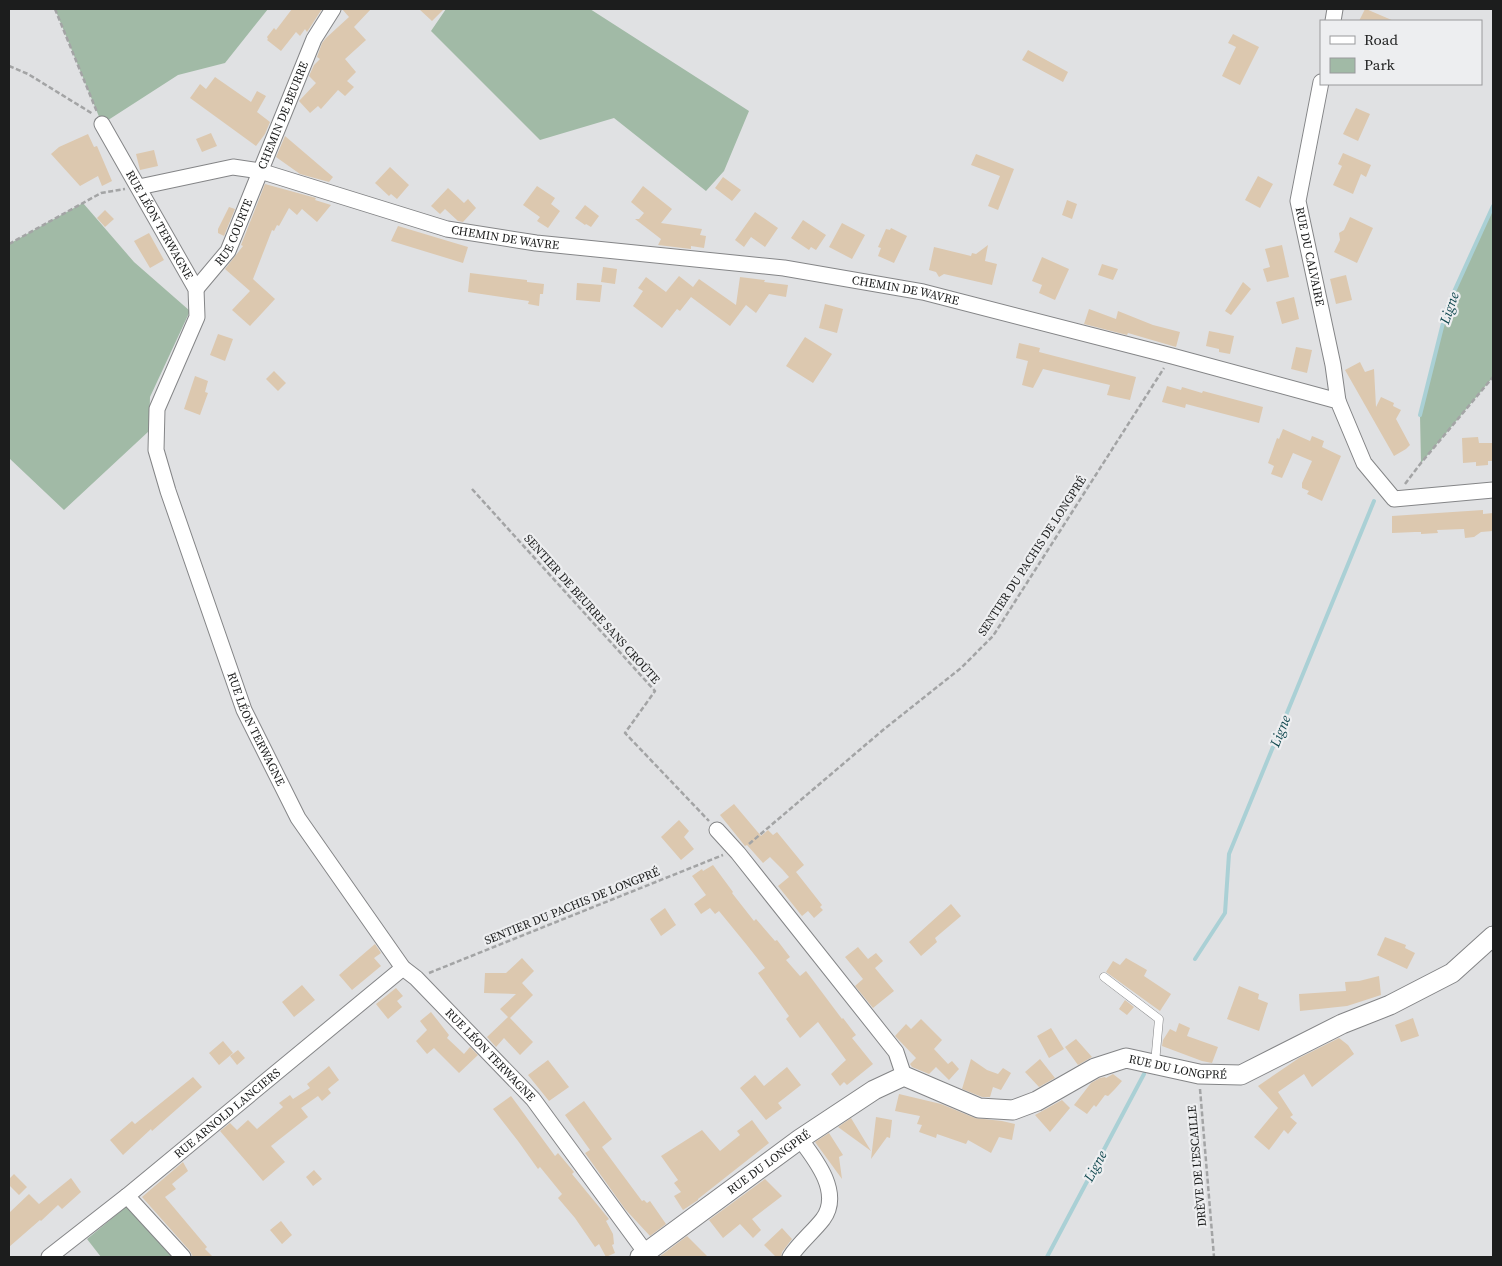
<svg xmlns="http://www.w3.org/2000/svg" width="1502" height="1266" font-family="'Source Serif 4',serif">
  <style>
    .green { fill: #a1baa6 }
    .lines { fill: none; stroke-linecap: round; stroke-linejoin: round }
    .stream { stroke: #aad0d5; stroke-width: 4 }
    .building { fill: #dcc8af }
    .service-casing { stroke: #848587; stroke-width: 9 }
    .minor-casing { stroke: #848587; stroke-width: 17 }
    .tertiary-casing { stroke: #848587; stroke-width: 21 }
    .path { stroke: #a3a4a5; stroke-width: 2.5; stroke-dasharray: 5 2.5; stroke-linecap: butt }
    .service { stroke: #fff; stroke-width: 8 }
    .minor { stroke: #fff; stroke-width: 15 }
    .tertiary { stroke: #fff; stroke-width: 19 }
    .labels { text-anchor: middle; stroke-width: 4.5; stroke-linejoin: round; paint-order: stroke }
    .street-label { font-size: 12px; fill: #1c1d1d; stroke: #edeef0 }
    .water-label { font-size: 14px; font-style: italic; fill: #134a51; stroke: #edeef0 }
  </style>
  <rect width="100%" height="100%" fill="#e0e1e3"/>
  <!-- green -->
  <path class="green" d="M55 9H268L225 63 178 75 102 124Z
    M446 9H590L749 111 724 171 706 191 614 118 540 140 431 31Z
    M83 203 134 262 190 311 150 397 149 431 64 510 9 458V244Z
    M1493 206V377L1421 463 1420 415 1447 307Z
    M127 1206 173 1257H101L87 1239Z"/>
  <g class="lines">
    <!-- stream -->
    <path class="stream" d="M1420 415 1447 307 1493 206
      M1195 959 1225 913 1229 854 1374 501
      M1047 1257 1144 1074"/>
  </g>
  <!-- building -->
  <path class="building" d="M292 9H322L307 32 305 29 300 36 296 32 281 51 267 40 268 39 267 37 274 28 276 30Z
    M342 9H371L354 27 366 40 345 59 356 72 347 81 354 87 345 96 338 90 321 109 318 106 310 113 299 101 316 83 309 76 314 65 320 59 317 57 322 43 326 38 349 17Z
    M419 9H444L432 21Z
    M1365 9H1366L1394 21H1359Z
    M1233 34 1259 47 1240 85 1222 76 1236 47 1228 43Z
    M1028 50 1068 72 1063 82 1022 60Z
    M215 77 251 102 257 91 266 96 257 112 270 122 265 134 256 146 190 98 200 84 206 89Z
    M1356 108 1370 114 1358 141 1343 134Z
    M211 133 217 146 202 152 196 139Z
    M88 134 94 147 97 146 112 181 102 186 98 176 80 186 51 154 59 147Z
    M285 136 333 177 329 182 300 174 276 157Z
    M154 150 158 166 140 170 136 154Z
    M1343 153 1371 165 1366 177 1361 174 1353 194 1333 185 1342 166 1338 164Z
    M976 154 1014 169 998 210 988 206 1000 176 971 165Z
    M390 167 409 185 397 199 391 194 389 196 375 183Z
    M1258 176 1273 184 1260 208 1245 200Z
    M723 177 741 190 732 201 715 188Z
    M265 184 316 198 315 200 331 205 317 222 302 209 297 215 289 208 279 226 277 225 274 231 272 230 253 279 275 299 250 326 232 310 250 291 225 269 243 246 241 245Z
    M537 186 555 198 551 204 560 211 548 228 537 221 540 217 523 205Z
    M643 186 672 209 661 223 702 229 700 235 706 236 704 248 691 246V249L658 245 661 239 635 219H639L644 213 631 202Z
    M448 188 464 203 468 199 476 208 463 222 458 221 445 209 440 214 431 206Z
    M1067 200 1077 204 1072 219 1062 215Z
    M585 205 599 216 591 227 586 224 585 225 575 218Z
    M229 207 235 209 224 236 218 233V229Z
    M105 210 114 219 105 227 97 218Z
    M755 212 778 228 765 247 751 237 744 247 735 240Z
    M1350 217 1373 228 1357 263 1334 252 1340 240 1339 233 1344 230Z
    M803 220 826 235 816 250 811 247 809 250 791 238Z
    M842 223 865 235 852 259 829 247Z
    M398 226 468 247 463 263 391 241Z
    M891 228 907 236 894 263 878 256 881 248 878 247 886 229 890 230Z
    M149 233 164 260 150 268 134 241Z
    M988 245 985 261 997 264 992 285 944 274 939 277 936 272 929 270 934 247 971 256 972 253 976 254Z
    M1282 245 1289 277 1267 282 1263 269 1270 267 1265 249Z
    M1042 257 1069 269 1055 300 1039 293 1042 285 1032 281Z
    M1102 264 1118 269 1113 280 1098 275Z
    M603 267 617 269 615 284 601 282Z
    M470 273 527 280V282L544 284 543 294H540L539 306 528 304 529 301 468 292Z
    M1346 275 1352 300 1336 304 1330 279Z
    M679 276 693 287 699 279 736 305 740 277 765 280 764 282 788 285 786 297 769 294 756 313 746 305 730 326 691 297 680 311 677 309 662 328 633 306 643 291 638 288 646 277 666 292Z
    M1243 282 1251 289 1231 315 1225 311Z
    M577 283 602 285 600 302 576 300Z
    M1294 297 1299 319 1282 324 1276 302Z
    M825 304 843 309 837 333 819 328Z
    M1089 309 1116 319 1118 311 1153 325 1180 332 1176 347 1128 333 1127 335 1084 324Z
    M1209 331 1234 336 1230 354 1219 352V349L1206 346Z
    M218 334 233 339 225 361 210 355Z
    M805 337 832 354 813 383 786 366Z
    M1019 343 1040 348 1039 352 1136 377 1130 400 1107 395 1110 385 1043 369 1033 388 1022 385 1028 361 1016 358Z
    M1296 347 1312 350 1307 373 1291 369Z
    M1360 362 1365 372 1374 369 1376 407 1381 397 1394 403 1393 406 1401 410 1396 419 1410 445 1406 449 1394 456 1345 370Z
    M274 371 286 383 278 391 266 379Z
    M195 376 208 381 205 392 208 393 200 415 184 409Z
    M1167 386 1181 390 1182 387 1202 393 1203 391 1263 407 1259 423 1186 404 1185 408 1162 402Z
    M1283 429 1310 441 1312 436 1324 441 1322 447 1341 456 1322 501 1307 494 1309 491 1302 488V483L1312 461 1293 453 1282 478 1271 474 1274 466 1268 463 1277 438 1279 439Z
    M1478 437 1479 443H1492L1493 461H1488V465L1476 466V462L1463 463 1462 438Z
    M1483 510V514L1493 513V531L1481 532 1474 537 1465 538 1464 529 1437 530 1438 533 1421 534V532H1415L1392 533V516Z
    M734 804 761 836 768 830 773 835 777 832 804 865 796 872 822 905 820 907 823 910 814 918 808 911 802 916 778 886 789 877 782 869 770 857 763 863 747 845 745 846 720 815Z
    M679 820 689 831 684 837 694 849 681 860 661 837Z
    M713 865 733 892 732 893 754 921 756 919 775 941 777 940 790 957 786 960 800 976 806 971 842 1019 843 1018 856 1035 852 1038 873 1064 847 1085 844 1082 840 1086 831 1074 846 1060 818 1022 800 1038 786 1019 789 1016 758 973 765 968 746 944 719 911 715 914 710 908 701 914 694 904 706 895 692 876 702 869 703 871Z
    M951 904 961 916 935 938 937 942 921 956 909 942Z
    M665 908 676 925 661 936 650 919Z
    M1385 937 1406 945 1405 948 1415 953 1407 969 1377 955Z
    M375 944 381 953 374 958 381 966 352 990 339 975Z
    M858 947 868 959 876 953 883 961 875 968 894 991 873 1008 855 986 863 979 845 957Z
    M522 958 534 971 522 983 533 995 510 1018 533 1042 520 1055 504 1038 496 1047 487 1037 508 1017 500 1009 516 994 484 993 485 973H506Z
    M1126 958 1147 970 1144 976 1171 994 1160 1011 1106 972 1113 961 1120 965Z
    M1379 976 1381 995 1347 1006 1300 1011 1299 994 1346 991 1345 982 1359 981Z
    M302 985 315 1000 294 1017 282 1002Z
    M1239 986 1259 994 1258 999 1268 1003 1259 1031 1227 1019Z
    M396 988 403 996 397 1001 402 1007 388 1019 376 1004Z
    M1125 1000 1134 1007 1127 1015 1119 1009Z
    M431 1012 449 1035 447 1038 464 1054 470 1047 478 1055 459 1073 434 1048 427 1054 416 1041 427 1030 420 1021Z
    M1413 1018 1419 1036 1401 1042 1395 1025Z
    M921 1019 942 1040 934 1049 948 1064 952 1061 959 1069 949 1080 936 1067 929 1074 912 1067 910 1064 916 1058 895 1036 906 1024 911 1029Z
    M1179 1023 1190 1028 1187 1036 1218 1047 1212 1063 1202 1061 1162 1046 1163 1040 1170 1029 1176 1032Z
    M1051 1028 1064 1049 1049 1058 1037 1036Z
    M1339 1038 1348 1045 1354 1054 1312 1087 1304 1074 1278 1092 1293 1115 1290 1117 1297 1123 1288 1134 1284 1130 1269 1150 1254 1137 1278 1108 1279 1109 1258 1086 1299 1058Z
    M1076 1039 1092 1057 1078 1065 1065 1047Z
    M223 1041 233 1053 219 1065 209 1053Z
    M238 1050 245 1058 237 1065 230 1056Z
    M971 1059 987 1070 998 1074 1003 1068 1011 1073 1001 1090 993 1087 990 1097H982L962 1089Z
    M1040 1059 1055 1078 1039 1087 1025 1072Z
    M548 1060 569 1087 549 1101 528 1075Z
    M329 1066 339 1080 328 1089 331 1093 322 1101 318 1096 301 1108 308 1117 271 1146 285 1162 263 1181 220 1131 230 1123 237 1130 248 1120 257 1129 283 1107 279 1103 290 1095 293 1099 310 1088 307 1084Z
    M787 1067 801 1085 778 1103 782 1108 766 1120 740 1088 755 1075 764 1086Z
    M1113 1074 1122 1081 1115 1089 1108 1096 1105 1095 1096 1107 1094 1105 1087 1114 1074 1105 1091 1083 1100 1078 1105 1077 1106 1078Z
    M193 1077 202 1087 152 1131 151 1129 123 1155 110 1140 132 1121 135 1124Z
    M899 1094 941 1104 975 1118 1002 1121 1015 1124 1012 1140 999 1137 991 1153 968 1140 966 1144 937 1134 936 1138 919 1132 922 1125 917 1124 920 1116 895 1111Z
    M511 1096 555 1156 558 1153 574 1172 572 1174 609 1219 606 1221 613 1234 614 1244 612 1245 615 1253 606 1257 599 1244 595 1247 575 1218 558 1198 562 1194 540 1167 538 1169 518 1141 493 1109Z
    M1062 1100 1070 1108 1050 1132 1035 1115Z
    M584 1101 612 1139 602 1147 642 1201 644 1200 647 1203 650 1201 666 1224 650 1236 625 1209 585 1153 590 1150 565 1115Z
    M876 1117 892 1120 890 1138 887 1137 871 1159Z
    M851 1118 871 1151 838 1127Z
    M752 1120 769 1143 698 1199V1200L683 1210 674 1196 681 1192 674 1183 678 1180 661 1156 702 1130 720 1151 740 1135 737 1131Z
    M829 1133 843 1155 839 1157 842 1179 815 1142Z
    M183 1162 188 1171 172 1184 176 1189 165 1197 207 1247 205 1249 213 1257H193L190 1251 142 1197Z
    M314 1170 322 1179 313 1186 306 1177Z
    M14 1174 27 1187 19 1195 9 1185V1179Z
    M71 1178 81 1192 62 1209 58 1205 41 1221 40 1220 9 1247V1213L29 1194 39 1204Z
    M765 1179 782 1196 752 1219 761 1230 753 1238 740 1224 723 1238 709 1220Z
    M281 1221 292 1235 282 1244 270 1230Z
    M782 1228 792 1239 782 1252 781 1257H776L764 1245Z
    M687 1236 708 1257H659Z"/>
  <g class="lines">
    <defs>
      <path id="service" d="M1104 977 1159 1019 1155 1063"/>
      <g id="minor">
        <path d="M1333 21 1335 9"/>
        <path id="s1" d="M1321 82 1298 201 1333 365 1338 401"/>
        <path id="s2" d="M102 124 196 289 197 317 157 409 156 450 168 491 244 710 298 818 403 968 416 978 533 1099 646 1253"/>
        <path id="s3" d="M139 187 233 167 260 171 447 229 536 243 784 268 923 292 1172 356 1338 401 1364 463 1394 499 1493 490"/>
        <path id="s4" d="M196 289 228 251 314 39 333 9"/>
        <path d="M717 830 738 853 896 1052 904 1076"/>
        <path d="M127 1196 183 1257"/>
        <path id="s5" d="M49 1257 127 1196 403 968"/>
        <path d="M790 1257C799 1243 813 1232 823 1219 842 1193 816 1160 800 1139"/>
      </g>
      <g id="tertiary">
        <path id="s6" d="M640 1257 800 1139 874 1090 904 1076 979 1108 1013 1110 1037 1101 1095 1068 1126 1058 1199 1074 1241 1075 1342 1024 1390 1005 1452 973 1493 936"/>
      </g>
    </defs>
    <!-- service casing -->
    <use href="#service" class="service-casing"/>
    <!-- minor casing -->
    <use href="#minor" class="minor-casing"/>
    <!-- tertiary casing -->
    <use href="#tertiary" class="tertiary-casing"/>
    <!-- path -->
    <path class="path" d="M55 9 97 112
      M9 66 28 74 93 114
      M9 244 101 193 125 189
      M1405 484 1421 463 1493 377
      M472 489 655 691 625 733 709 821
      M749 844 883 730 961 668 993 636 1164 368
      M429 973 723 855
      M1200 1089 1214 1257"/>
    <!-- service -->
    <use href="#service" class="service"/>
    <!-- minor -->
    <use href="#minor" class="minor"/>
    <!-- tertiary -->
    <use href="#tertiary" class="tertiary"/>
  </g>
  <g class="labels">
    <!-- street labels -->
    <g class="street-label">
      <text dy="4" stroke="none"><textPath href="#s4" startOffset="196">CHEMIN DE BEURRE</textPath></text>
      <text dy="4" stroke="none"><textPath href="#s2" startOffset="116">RUE LÉON TERWAGNE</textPath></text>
      <text dy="4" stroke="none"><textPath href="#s4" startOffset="69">RUE COURTE</textPath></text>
      <text dy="4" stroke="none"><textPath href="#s3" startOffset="378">CHEMIN DE WAVRE</textPath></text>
      <text dy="4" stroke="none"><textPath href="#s1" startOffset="178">RUE DU CALVAIRE</textPath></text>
      <text dy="4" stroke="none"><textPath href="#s3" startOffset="782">CHEMIN DE WAVRE</textPath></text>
      <text transform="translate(1032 556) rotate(-57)" y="4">SENTIER DU PACHIS DE LONGPRÉ</text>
      <text transform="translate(592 609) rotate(48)" y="4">SENTIER DE BEURRE SANS CROÛTE</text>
      <text dy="4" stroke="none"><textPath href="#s2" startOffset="656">RUE LÉON TERWAGNE</textPath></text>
      <text transform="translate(572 906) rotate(-22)" y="4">SENTIER DU PACHIS DE LONGPRÉ</text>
      <text dy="4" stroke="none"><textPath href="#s2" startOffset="1061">RUE LÉON TERWAGNE</textPath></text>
      <text dy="4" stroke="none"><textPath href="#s6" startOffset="614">RUE DU LONGPRÉ</textPath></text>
      <text dy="4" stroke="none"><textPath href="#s5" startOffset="229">RUE ARNOLD LANCIERS</textPath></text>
      <text dy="4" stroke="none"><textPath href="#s6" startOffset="160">RUE DU LONGPRÉ</textPath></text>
      <text transform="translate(1197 1166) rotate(-95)" y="4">DRÈVE DE L'ESCAILLE</text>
    </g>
    <!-- water labels -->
    <g class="water-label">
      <text transform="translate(1449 308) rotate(-71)" y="5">Ligne</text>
      <text transform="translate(1280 731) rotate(-68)" y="5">Ligne</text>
      <text transform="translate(1095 1166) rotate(-62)" y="5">Ligne</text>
    </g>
  </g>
  <!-- border -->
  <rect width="1502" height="1266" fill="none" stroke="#1c1d1d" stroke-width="20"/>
  <!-- legend -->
  <rect x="1320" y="20" width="162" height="65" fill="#edeef0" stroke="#999a9c"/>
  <rect x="1330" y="36" width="25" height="8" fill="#ffffff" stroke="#999a9c"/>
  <text x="1364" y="45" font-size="15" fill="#1c1d1d">Road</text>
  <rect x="1330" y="58" width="25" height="15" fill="#a1baa6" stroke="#999a9c"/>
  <text x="1364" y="70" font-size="15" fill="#1c1d1d">Park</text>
</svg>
